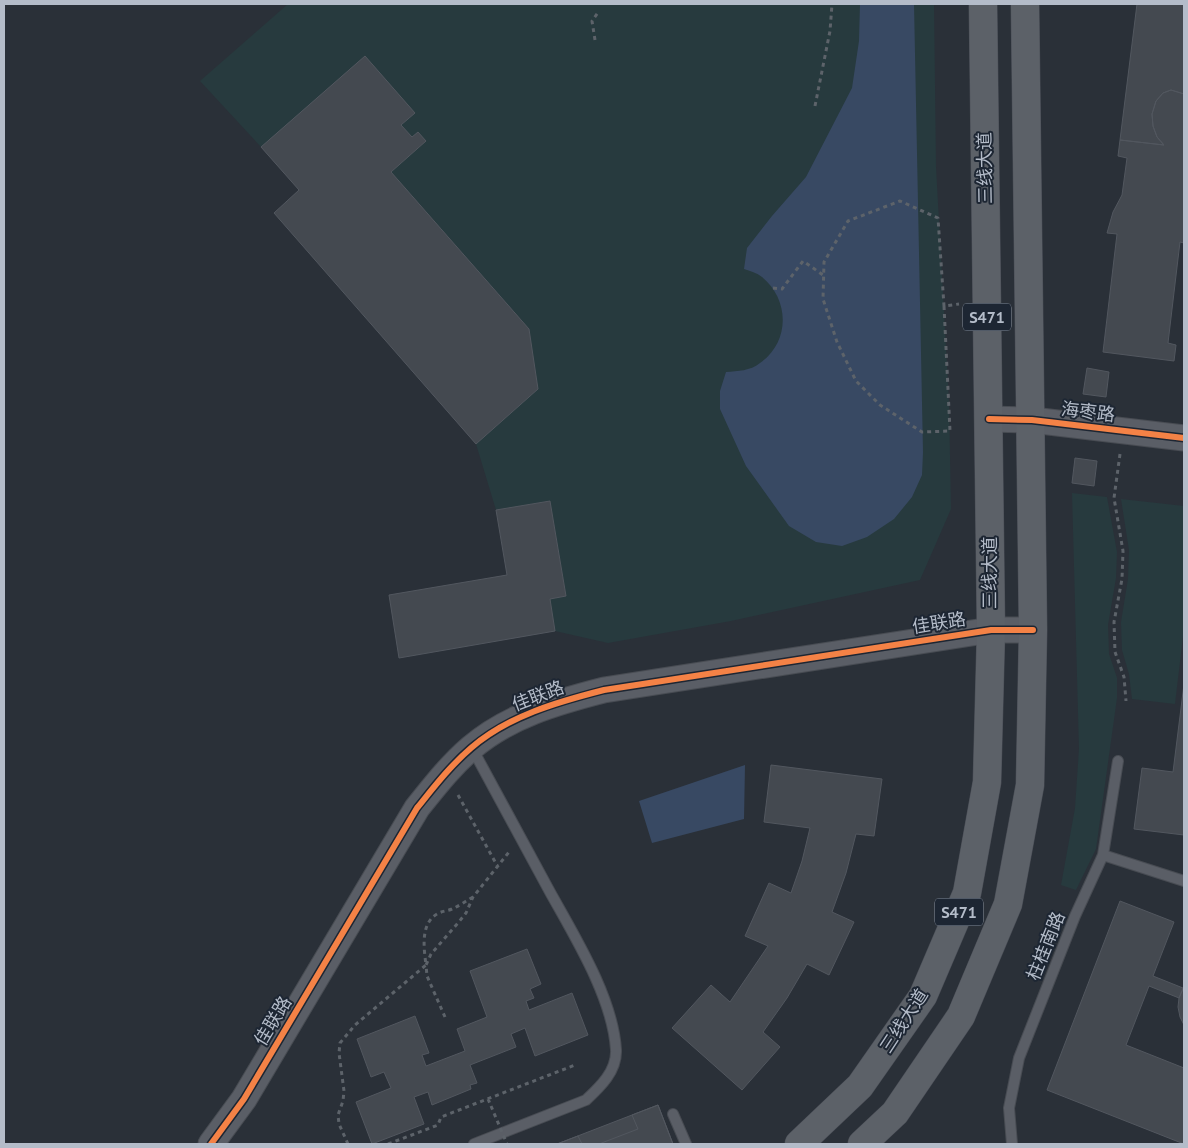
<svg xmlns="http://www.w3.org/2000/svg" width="1188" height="1148" font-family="'PT Sans','Noto Sans SC',sans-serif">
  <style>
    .green { fill: #273a3e }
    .water { fill: #384963 }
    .building { fill: #444950; stroke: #52575f }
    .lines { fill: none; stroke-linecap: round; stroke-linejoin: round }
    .service-casing { stroke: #484c53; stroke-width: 12 }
    .tertiary-casing { stroke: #484c53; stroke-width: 27 }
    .primary-casing { stroke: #484c55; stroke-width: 29 }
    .path { stroke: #5d636a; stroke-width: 3; stroke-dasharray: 4 4; stroke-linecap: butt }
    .service { stroke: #5a5e66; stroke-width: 10 }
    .tertiary { stroke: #5a5e66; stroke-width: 25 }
    .primary { stroke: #5c6168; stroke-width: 28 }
    .path-bridge { stroke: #5d636a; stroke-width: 3; stroke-dasharray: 4 4; stroke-linecap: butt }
    .cycleway-casing { stroke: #1d2633; stroke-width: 9 }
    .cycleway { stroke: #f48246; stroke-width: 6 }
    .labels { text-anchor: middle; stroke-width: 4; stroke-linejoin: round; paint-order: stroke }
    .shield { fill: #1d2633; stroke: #878f9c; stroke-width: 1 }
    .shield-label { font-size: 16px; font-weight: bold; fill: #b4bcc9 }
    .street-label { font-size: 18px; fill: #b4bcc9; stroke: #1d2633 }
  </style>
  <rect width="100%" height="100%" fill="#2a3038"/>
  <!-- green -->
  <path class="green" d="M288 4H934L936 167 949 402 951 509 920 580 731 621 608 643 555 631 550 599 566 596 550 501 496 510 476 444 538 389 529 329 391 172 426 141 418 133 412 137 401 125 415 113 261 147 200 81Z
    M1072 493 1107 497 1117 552 1116 578 1108 625 1109 654 1117 678V698L1096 849 1076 890 1061 885 1075 808 1079 749Z
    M1121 499 1184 506V628L1175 704 1132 699 1129 674 1122 650 1121 622 1128 579 1129 550Z"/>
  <!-- water -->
  <path class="water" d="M860 4H914L923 452 922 475 912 497 894 519 867 537 842 546 816 542 789 526 746 466 720 409V391L726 372C738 371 750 371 760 363 790 342 790 300 762 277 757 273 750 271 744 269L747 248 772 216 806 177 852 88 859 41Z
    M745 765 744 819 652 843 639 801Z"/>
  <!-- building -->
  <path class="building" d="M1137 4H1184V94L1171 90 1163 93 1156 101 1152 114 1153 126 1157 137 1164 145 1120 140Z
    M365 56 415 113 401 125 412 137 418 132 426 141 391 172 529 329 538 389 476 444 274 213 299 190 261 147Z
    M1171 90 1184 94V243L1180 242 1168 343 1176 345 1174 361 1103 352 1117 234 1107 233 1113 212 1122 195 1127 158 1118 156 1120 140 1164 145 1157 137 1153 126 1152 114 1156 101 1163 93Z
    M1087 368 1109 372 1106 397 1083 394Z
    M1075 458 1097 461 1094 486 1072 483Z
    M550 501 566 596 550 599 555 631 399 658 389 595 507 575 496 510Z
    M1184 684V835L1134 829 1142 768 1173 772Z
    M771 765 882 779 874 836 856 834 846 873 832 912 854 922 829 975 807 964 787 998 763 1032 780 1047 742 1090 672 1028 711 985 730 1002 768 946 745 936 769 883 791 893 802 861 810 828 764 822Z
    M1120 901 1174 922 1153 976 1183 988 1179 998 1149 986 1126 1045 1184 1068V1144L1047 1090Z
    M527 949 541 984 530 989 534 998 526 1001 529 1010 572 993 588 1035 535 1056 525 1028 511 1034 516 1047 470 1065 477 1083 470 1085 471 1089 432 1105 428 1092 414 1097 424 1124 372 1144 356 1102 391 1088 384 1072 371 1077 357 1039 415 1016 429 1053 422 1055 426 1066 465 1051 457 1029 487 1017 470 971Z
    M1184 987V1025L1180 1017 1178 1007 1179 998Z
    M658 1105 673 1144H557L632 1115Z
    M658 1105 673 1144H599L638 1129 632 1115Z
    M578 1136 582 1144H557Z"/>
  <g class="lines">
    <defs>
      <path id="service" d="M472 748C498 796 524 844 550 892 575 937 613 998 616 1050 617 1071 600 1087 586 1100L474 1144
        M1103 855 1184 881
        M673 1114 686 1144
        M1012 1144 1009 1108 1019 1058 1075 916 1103 855 1118 761"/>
      <path id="tertiary" d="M989 419 1032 420 1184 438
        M211 1144 244 1099 417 808C434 787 450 766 471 748 508 716 557 702 604 690L991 630H1033"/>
      <path id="primary" d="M799 1144 860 1086 923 996 967 893 987 782 991 630 983 4
        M862 1144 895 1113 961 1016 1008 904 1030 785 1033 630 1025 4"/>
    </defs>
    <!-- service casing -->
    <use href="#service" class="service-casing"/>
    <!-- tertiary casing -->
    <use href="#tertiary" class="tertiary-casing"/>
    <!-- primary casing -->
    <use href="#primary" class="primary-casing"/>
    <!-- path -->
    <path class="path" d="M595 40 592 21 599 11
      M815 106 830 31 832 4
      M773 288 782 289 803 261 823 275
      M944 306 950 431 922 432 880 405 856 381 837 342 823 299 824 262 848 221 900 201 938 218 944 306 959 304
      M1120 454 1114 498 1123 551 1122 579 1114 622 1115 652 1124 677 1126 701
      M458 795 498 867
      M445 1017 427 976 426 965 431 954 458 923 466 913 473 897 509 852
      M488 1099 491 1106
      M348 1144 339 1124 338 1115 343 1101 344 1091 339 1053 340 1043 355 1025 426 965C424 949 420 924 437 914 442 911 447 911 452 909 459 906 466 901 473 897
      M388 1144 438 1125 441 1117 575 1065"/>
    <!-- service -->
    <use href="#service" class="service"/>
    <!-- tertiary -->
    <use href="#tertiary" class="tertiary"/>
    <!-- primary -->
    <use href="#primary" class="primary"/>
    <!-- path-bridge -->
    <path class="path-bridge" d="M491 1106 507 1144"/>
    <defs>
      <path id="cycleway" d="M989 419 1032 420 1184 438
        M211 1144 244 1099 417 808C434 787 450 766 471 748 508 716 557 702 604 690L991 630H1033"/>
    </defs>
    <!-- cycleway casing -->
    <use href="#cycleway" class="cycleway-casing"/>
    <!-- cycleway -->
    <use href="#cycleway" class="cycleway"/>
  </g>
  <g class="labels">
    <!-- shield labels -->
    <g class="shield">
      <rect x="963" y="303.5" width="48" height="27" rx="4"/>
      <rect x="935" y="898.5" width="48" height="27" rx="4"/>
    </g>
    <g class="shield-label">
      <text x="987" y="323">S471</text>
      <text x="959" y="918">S471</text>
    </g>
    <!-- street labels -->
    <g class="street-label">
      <text transform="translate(985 168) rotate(-91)" y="6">三线大道</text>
      <text transform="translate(1088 412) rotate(7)" y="6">海枣路</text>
      <text transform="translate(990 573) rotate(-90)" y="6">三线大道</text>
      <text transform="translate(939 623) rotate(-9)" y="6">佳联路</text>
      <text transform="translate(538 696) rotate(-21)" y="6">佳联路</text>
      <text transform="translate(1046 946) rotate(-68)" y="6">柱桂南路</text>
      <text transform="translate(273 1021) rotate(-59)" y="6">佳联路</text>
      <text transform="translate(904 1021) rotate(-57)" y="6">三线大道</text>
    </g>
  </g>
  <!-- border -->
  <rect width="1188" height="1148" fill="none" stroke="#b4bcc9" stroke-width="10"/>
</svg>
